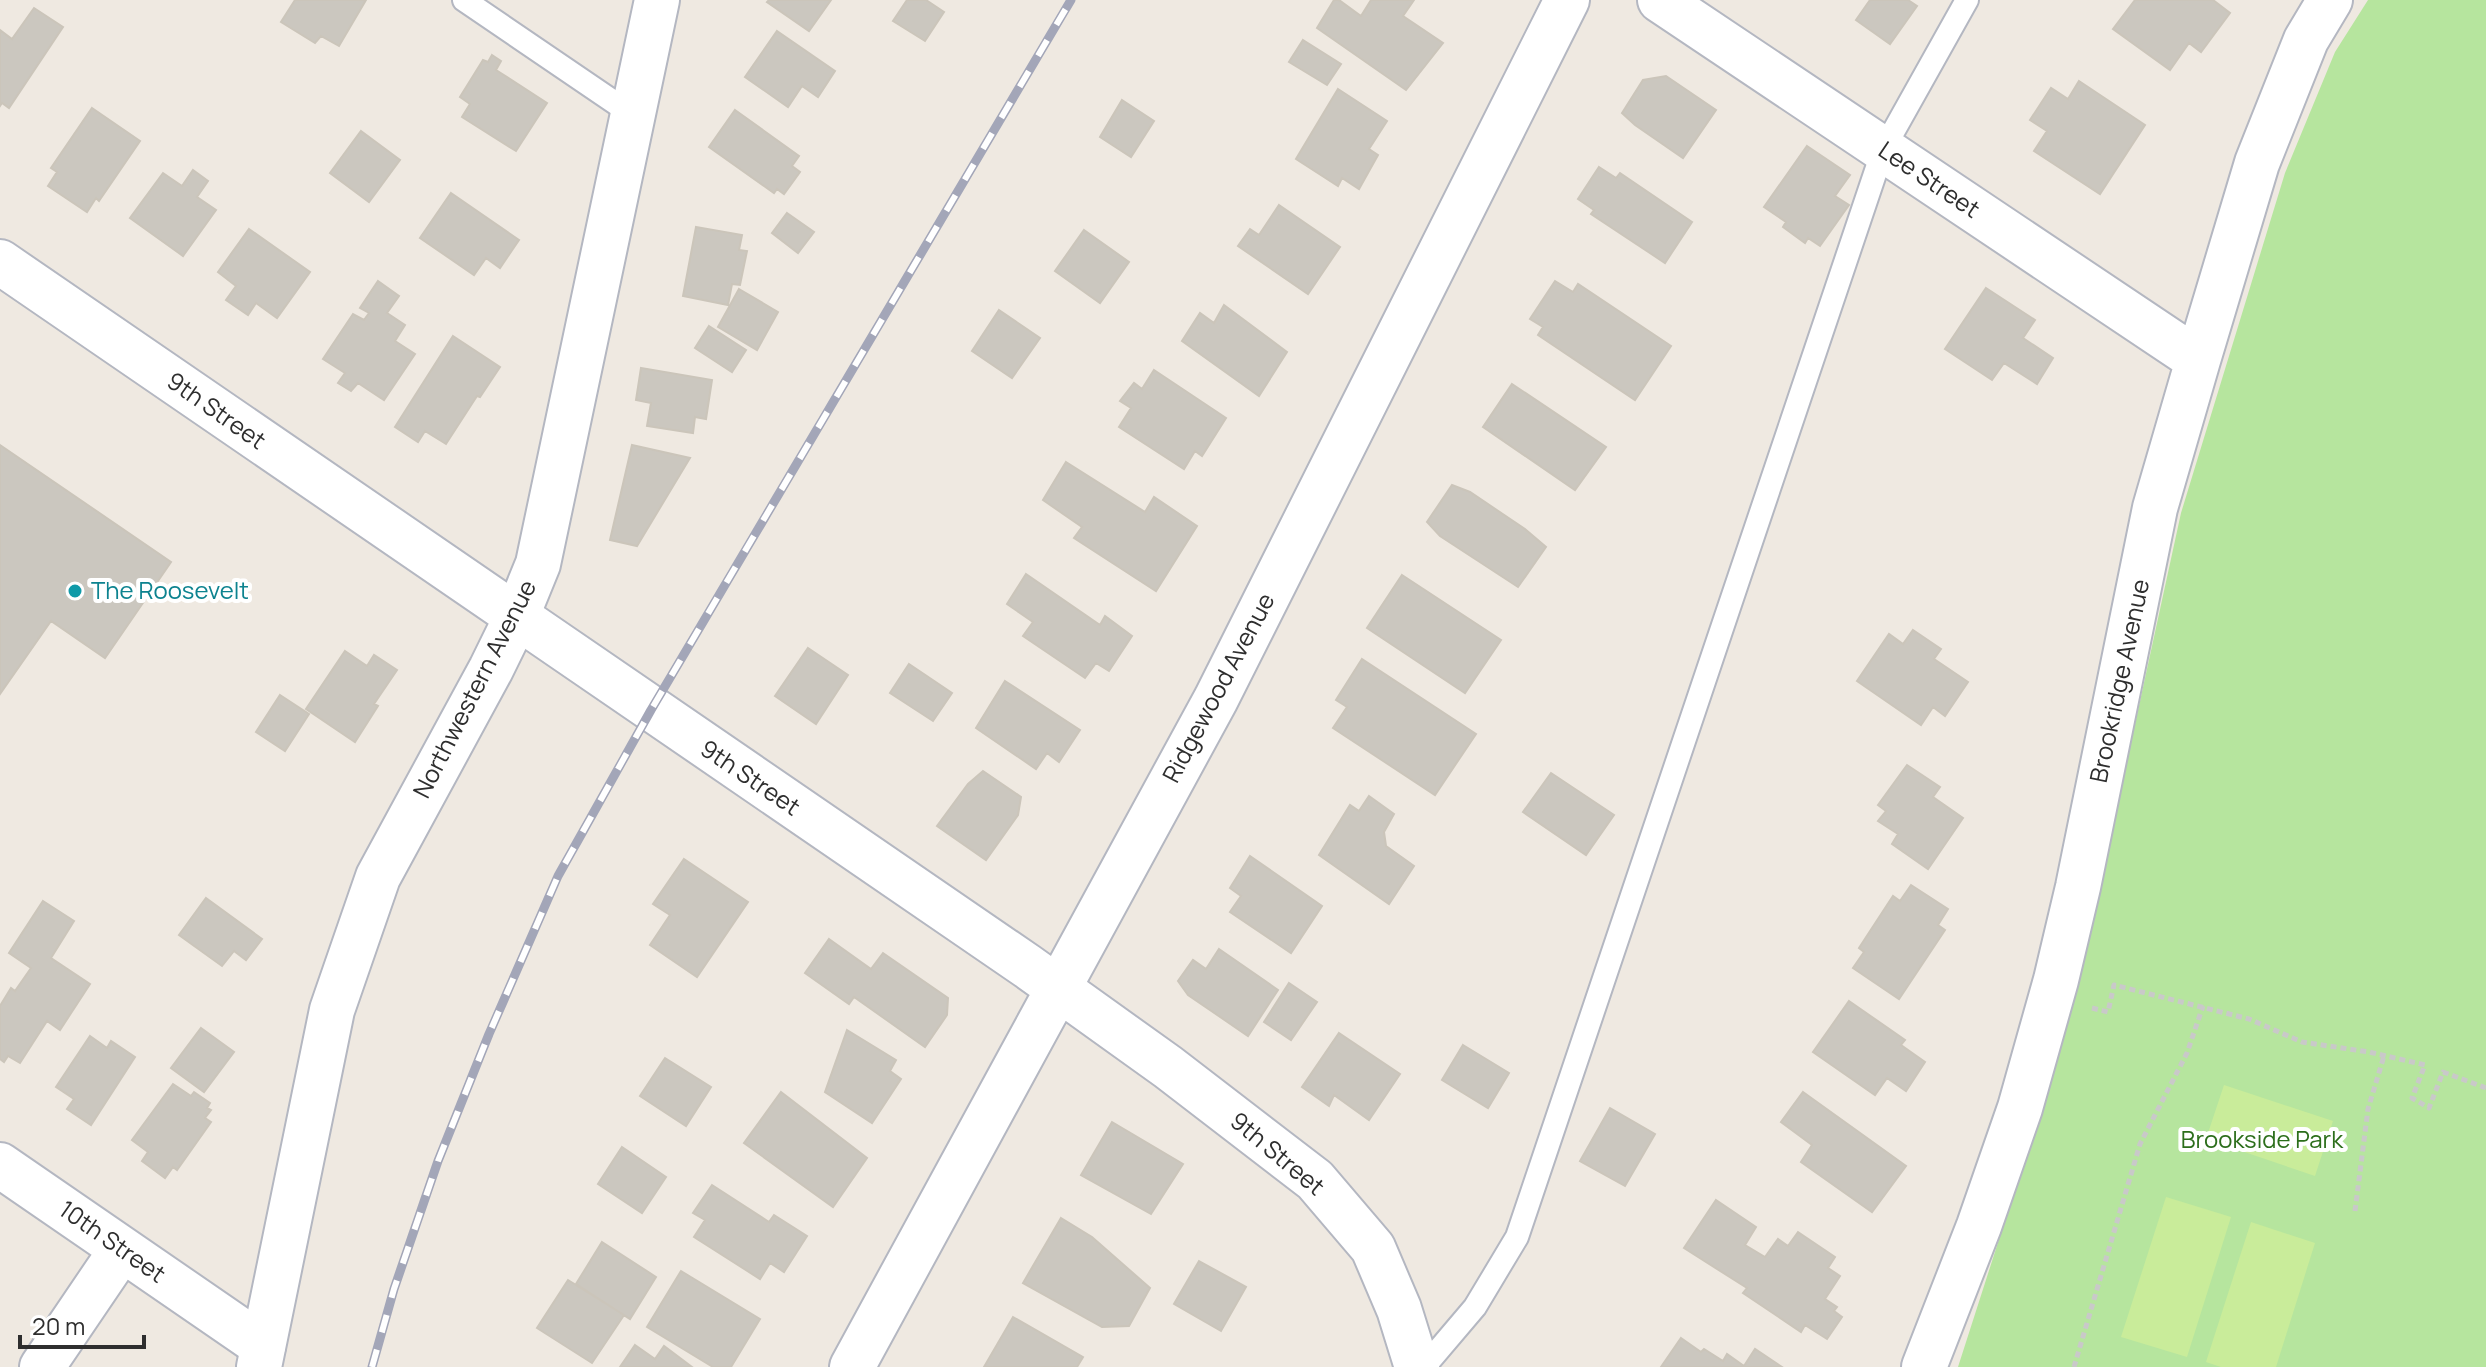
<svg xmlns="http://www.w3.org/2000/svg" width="2486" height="1367" font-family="Manrope,sans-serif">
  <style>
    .green { fill: #b6e59e }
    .pitch { fill: #c9ec9a }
    .building { fill: #cbc7bf; stroke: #cbc5ba; stroke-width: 2 }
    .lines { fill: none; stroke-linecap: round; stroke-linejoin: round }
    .service-casing { stroke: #b4b7c1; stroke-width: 26 }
    .minor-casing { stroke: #b4b7c1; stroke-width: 48 }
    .tertiary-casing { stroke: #b4b7c1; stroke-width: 48 }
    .path { stroke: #c9c9c9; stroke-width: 5; stroke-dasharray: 6 4; stroke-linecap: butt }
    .service { stroke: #fff; stroke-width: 22 }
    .minor { stroke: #fff; stroke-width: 44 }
    .tertiary { stroke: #fff; stroke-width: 44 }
    .rail-casing { stroke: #a3a6b8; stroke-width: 9 }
    .rail { stroke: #fff; stroke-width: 6; stroke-dasharray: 18; stroke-linecap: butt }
    .culture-dot { fill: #0f9aa8; stroke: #fff; stroke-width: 3 }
    .labels { text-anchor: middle; stroke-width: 8; stroke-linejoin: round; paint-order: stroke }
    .street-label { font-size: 24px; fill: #2e2e2e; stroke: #fff }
    .culture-label { font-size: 24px; fill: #0d838f; stroke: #fff; text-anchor: start }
    .park-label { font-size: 24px; fill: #2c6e1b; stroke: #fff }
  </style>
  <rect width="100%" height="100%" fill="#efe9e1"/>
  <!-- green -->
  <path class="green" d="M2368 0H2486V1367H1958L2038 1118 2090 890 2125 770 2181 513 2285 173 2335 52Z"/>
  <!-- pitch -->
  <path class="pitch" d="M2224 1085 2333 1121 2315 1176 2206 1139Z
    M2166 1197 2231 1217 2187 1357 2121 1337Z
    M2251 1222 2315 1243 2276 1367H2221L2206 1362Z"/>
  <!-- building -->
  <path class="building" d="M295 0H366L339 46 321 36 315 43 281 22Z
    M769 0H831L809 31 767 2Z
    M907 0H926L944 12 925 41 893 21Z
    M1334 0H1339L1361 16 1371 0H1414L1403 16 1443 43 1406 90 1317 28Z
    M1870 0H1908L1917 6 1890 44 1856 20Z
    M2135 0H2213L2230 13 2201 52 2189 43 2170 70 2113 29Z
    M34 8 63 27 9 108 2 103 0 106V30L12 39Z
    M777 31 835 71 818 97 802 86 788 107 745 77Z
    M1303 40 1341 64 1327 85 1289 62Z
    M492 55 501 61 496 70 547 103 516 151 462 117 470 104 460 97 483 60 488 62Z
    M1666 76 1716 110 1683 158 1635 125 1622 113 1643 80Z
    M2079 81 2145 125 2100 194 2034 151 2047 131 2030 120 2051 88 2068 99Z
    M1338 89 1387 121 1369 149 1378 155 1359 189 1342 178 1338 186 1296 159Z
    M1122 100 1154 121 1131 157 1100 137Z
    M92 108 140 141 99 201 96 198 87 212 48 186 57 172 51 168Z
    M735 110 799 156 792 166 800 172 784 194 777 189 774 193 709 147Z
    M361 131 400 160 369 202 330 173Z
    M1807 146 1850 175 1835 196 1849 205 1820 246 1808 238 1805 243 1783 227 1786 222 1764 207Z
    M1599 167 1616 178 1620 173 1692 222 1665 263 1591 214 1594 210 1578 199Z
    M193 170 208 181 197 197 216 210 183 256 130 218 163 173 182 186Z
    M451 193 519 240 500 268 486 258 474 275 420 238Z
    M1279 205 1340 247 1308 294 1238 246 1250 229 1259 235Z
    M787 213 814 232 798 253 772 233Z
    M696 227 742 235 739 250 747 251 740 285 732 284 728 305 683 296Z
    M249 229 310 272 277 318 256 303 248 315 226 300 236 286 218 272Z
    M1084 230 1129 262 1100 303 1055 271Z
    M378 281 399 296 387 313 405 325 395 341 415 354 384 400 358 383 351 391 338 383 345 373 323 359 353 314 364 320 369 313 360 308Z
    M1555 281 1573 292 1578 284 1671 346 1635 400 1538 335 1543 327 1530 319Z
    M1986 288 2035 320 2023 338 2053 358 2037 384 2004 363 1992 380 1945 349Z
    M739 289 778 312 757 350 718 327Z
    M1224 305 1287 352 1259 396 1182 341 1200 313 1214 323Z
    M999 310 1040 338 1012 378 972 351Z
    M709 326 746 350 732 372 695 348Z
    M453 336 500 367 480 397 477 396 446 444 425 431 418 442 395 427Z
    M641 368 712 380 706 419 695 417 693 433 647 426 651 403 636 400Z
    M1154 370 1226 418 1202 456 1195 451 1184 469 1119 427 1131 408 1120 401 1134 383 1142 389Z
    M1512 384 1606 447 1575 490 1483 427Z
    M0 445 171 562 105 658 51 621 0 694Z
    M632 445 690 458 637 546 610 540Z
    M1066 462 1145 512 1154 497 1197 526 1156 591 1074 538 1082 527 1043 500Z
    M1452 485 1470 492 1525 529 1546 547 1518 587 1440 536 1427 522Z
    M1026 574 1100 625 1105 616 1132 636 1109 671 1096 663 1085 678 1023 636 1033 622 1007 604Z
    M1402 575 1501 640 1465 693 1367 628Z
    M1913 630 1941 649 1934 659 1968 682 1945 716 1933 707 1921 725 1857 681 1889 634 1903 644Z
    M808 648 848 675 816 724 775 696Z
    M345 651 367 666 374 655 397 670 374 704 378 706 355 742 306 709Z
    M1362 659 1476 734 1435 795 1333 728 1347 707 1336 700Z
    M909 664 952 693 933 721 890 693Z
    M1005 681 1080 730 1059 762 1047 753 1036 769 976 728Z
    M280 695 309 714 285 751 256 732Z
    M1907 765 1940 787 1933 797 1963 818 1928 869 1892 844 1898 834 1878 821 1886 811 1878 805Z
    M983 771 1021 797 1018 815 986 860 937 826 968 784Z
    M1551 773 1614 815 1586 855 1523 812Z
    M1369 796 1394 814 1384 832 1386 846 1414 866 1389 904 1319 855 1350 805 1359 811Z
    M1250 856 1322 906 1291 953 1230 912 1241 896 1230 888Z
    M684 859 748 902 697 977 650 945 670 915 653 904Z
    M1911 885 1948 909 1938 925 1945 930 1899 999 1853 968 1864 952 1859 948 1893 896 1900 901Z
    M206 898 262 939 246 960 234 951 222 966 179 935Z
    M43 901 74 921 51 958 90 984 60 1030 47 1021 20 1063 8 1056 4 1062 0 1059V1006L11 988 15 991 31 968 9 953Z
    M829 939 871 969 883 953 948 998 947 1015 925 1047 854 997 849 1004 805 973Z
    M1219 949 1278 990 1248 1036 1188 995 1178 981 1193 960 1206 969Z
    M1289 983 1317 1002 1291 1040 1264 1022Z
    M1849 1001 1905 1040 1901 1045 1925 1062 1906 1091 1887 1078 1875 1095 1813 1052Z
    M201 1028 234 1052 204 1092 171 1068Z
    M847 1030 896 1060 890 1071 901 1079 872 1123 825 1092Z
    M1339 1033 1400 1074 1369 1120 1334 1095 1329 1106 1302 1087Z
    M90 1036 107 1048 111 1041 135 1057 91 1125 67 1109 74 1099 56 1087Z
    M1463 1045 1509 1073 1488 1108 1442 1080Z
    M665 1058 711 1087 686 1126 640 1096Z
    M173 1084 191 1096 194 1092 210 1103 207 1108 211 1110 205 1118 211 1122 177 1170 173 1167 165 1178 142 1161 148 1152 132 1140Z
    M781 1092 867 1158 833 1207 744 1143Z
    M1803 1092 1906 1166 1872 1212 1801 1162 1812 1145 1781 1122Z
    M1610 1108 1655 1134 1625 1186 1580 1161Z
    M1112 1122 1183 1164 1151 1214 1081 1175Z
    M622 1147 666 1177 642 1213 598 1184Z
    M712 1185 769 1222 774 1215 807 1236 784 1272 770 1263 760 1279 694 1237 705 1220 693 1213Z
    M1716 1200 1756 1227 1745 1245 1765 1257 1778 1239 1788 1246 1798 1232 1835 1257 1828 1268 1840 1276 1825 1299 1837 1307 1834 1311 1842 1317 1827 1339 1805 1325 1801 1332 1743 1293 1747 1288 1684 1248Z
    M1061 1218 1092 1237 1150 1288 1129 1326 1102 1327 1023 1283Z
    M602 1242 656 1277 630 1319 576 1284Z
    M1199 1261 1246 1287 1221 1331 1174 1304Z
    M681 1271 760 1319 731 1367H713L647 1327Z
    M568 1280 624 1315 592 1363 537 1328Z
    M1013 1317 1083 1357 1077 1367H984Z
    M1681 1338 1701 1352 1704 1349 1723 1361 1727 1354 1744 1366 1755 1349 1782 1367H1661Z
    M635 1345 655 1359 664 1346 692 1367H620Z"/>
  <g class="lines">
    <defs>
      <path id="service" d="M464 0 633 115
        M1424 1367 1475 1307 1517 1237 1883 150 1967 0"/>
      <path id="minor" d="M1660 0 2198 360
        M0 262 1027 966 1168 1067 1315 1180 1373 1248 1399 1309 1417 1367
        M0 1165 263 1346
        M42 1367 122 1249
        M852 1367 1216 699 1567 0
        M1924 1367 1979 1226 2020 1108 2056 980 2078 887 2155 508 2198 360 2257 163 2306 40 2330 0"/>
      <path id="tertiary" d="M259 1367 332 1010 378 877 491 669 516 618 538 564 657 0"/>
    </defs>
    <!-- service casing -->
    <use href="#service" class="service-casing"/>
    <!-- minor casing -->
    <use href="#minor" class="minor-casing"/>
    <!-- tertiary casing -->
    <use href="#tertiary" class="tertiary-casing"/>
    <!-- path -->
    <path class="path" d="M2092 1008 2108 1012 2114 985 2249 1019 2302 1042 2369 1052 2425 1065 2412 1098 2429 1108 2443 1072 2486 1088
      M2355 1211 2368 1109 2384 1056
      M2074 1367 2140 1144 2187 1053 2203 1006"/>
    <!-- service -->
    <use href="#service" class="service"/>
    <!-- minor -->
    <use href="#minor" class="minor"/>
    <!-- tertiary -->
    <use href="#tertiary" class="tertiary"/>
    <defs>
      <path id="rail" d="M372 1367 394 1289 438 1161 489 1034 558 876 651 710 1071 0"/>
    </defs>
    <!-- rail casing -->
    <use href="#rail" class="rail-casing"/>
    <!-- rail -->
    <use href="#rail" class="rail"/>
  </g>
  <!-- markers -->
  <circle class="culture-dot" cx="75" cy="591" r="8"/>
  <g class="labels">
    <!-- street labels -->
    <g class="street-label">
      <text transform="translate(1929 180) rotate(34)" y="8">Lee Street</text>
      <text transform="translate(216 411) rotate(35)" y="8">9th Street</text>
      <text transform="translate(2120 681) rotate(-78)" y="8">Brookridge Avenue</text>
      <text transform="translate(1219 688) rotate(-62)" y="8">Ridgewood Avenue</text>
      <text transform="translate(475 689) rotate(-63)" y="8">Northwestern Avenue</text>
      <text transform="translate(750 778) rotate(34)" y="8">9th Street</text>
      <text transform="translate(1277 1154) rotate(40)" y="8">9th Street</text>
      <text transform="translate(112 1242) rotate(35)" y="8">10th Street</text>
    </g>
    <!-- culture labels -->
    <g class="culture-label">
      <text x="91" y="599">The Roosevelt</text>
    </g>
    <!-- park labels -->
    <g class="park-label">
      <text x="2262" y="1148">Brookside Park</text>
    </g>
  </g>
  <!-- scale -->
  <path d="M20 1335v12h124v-12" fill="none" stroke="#2e2e2e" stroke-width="4"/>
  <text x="32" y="1335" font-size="24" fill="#2e2e2e" stroke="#ffffff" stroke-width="6" paint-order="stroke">20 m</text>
</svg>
